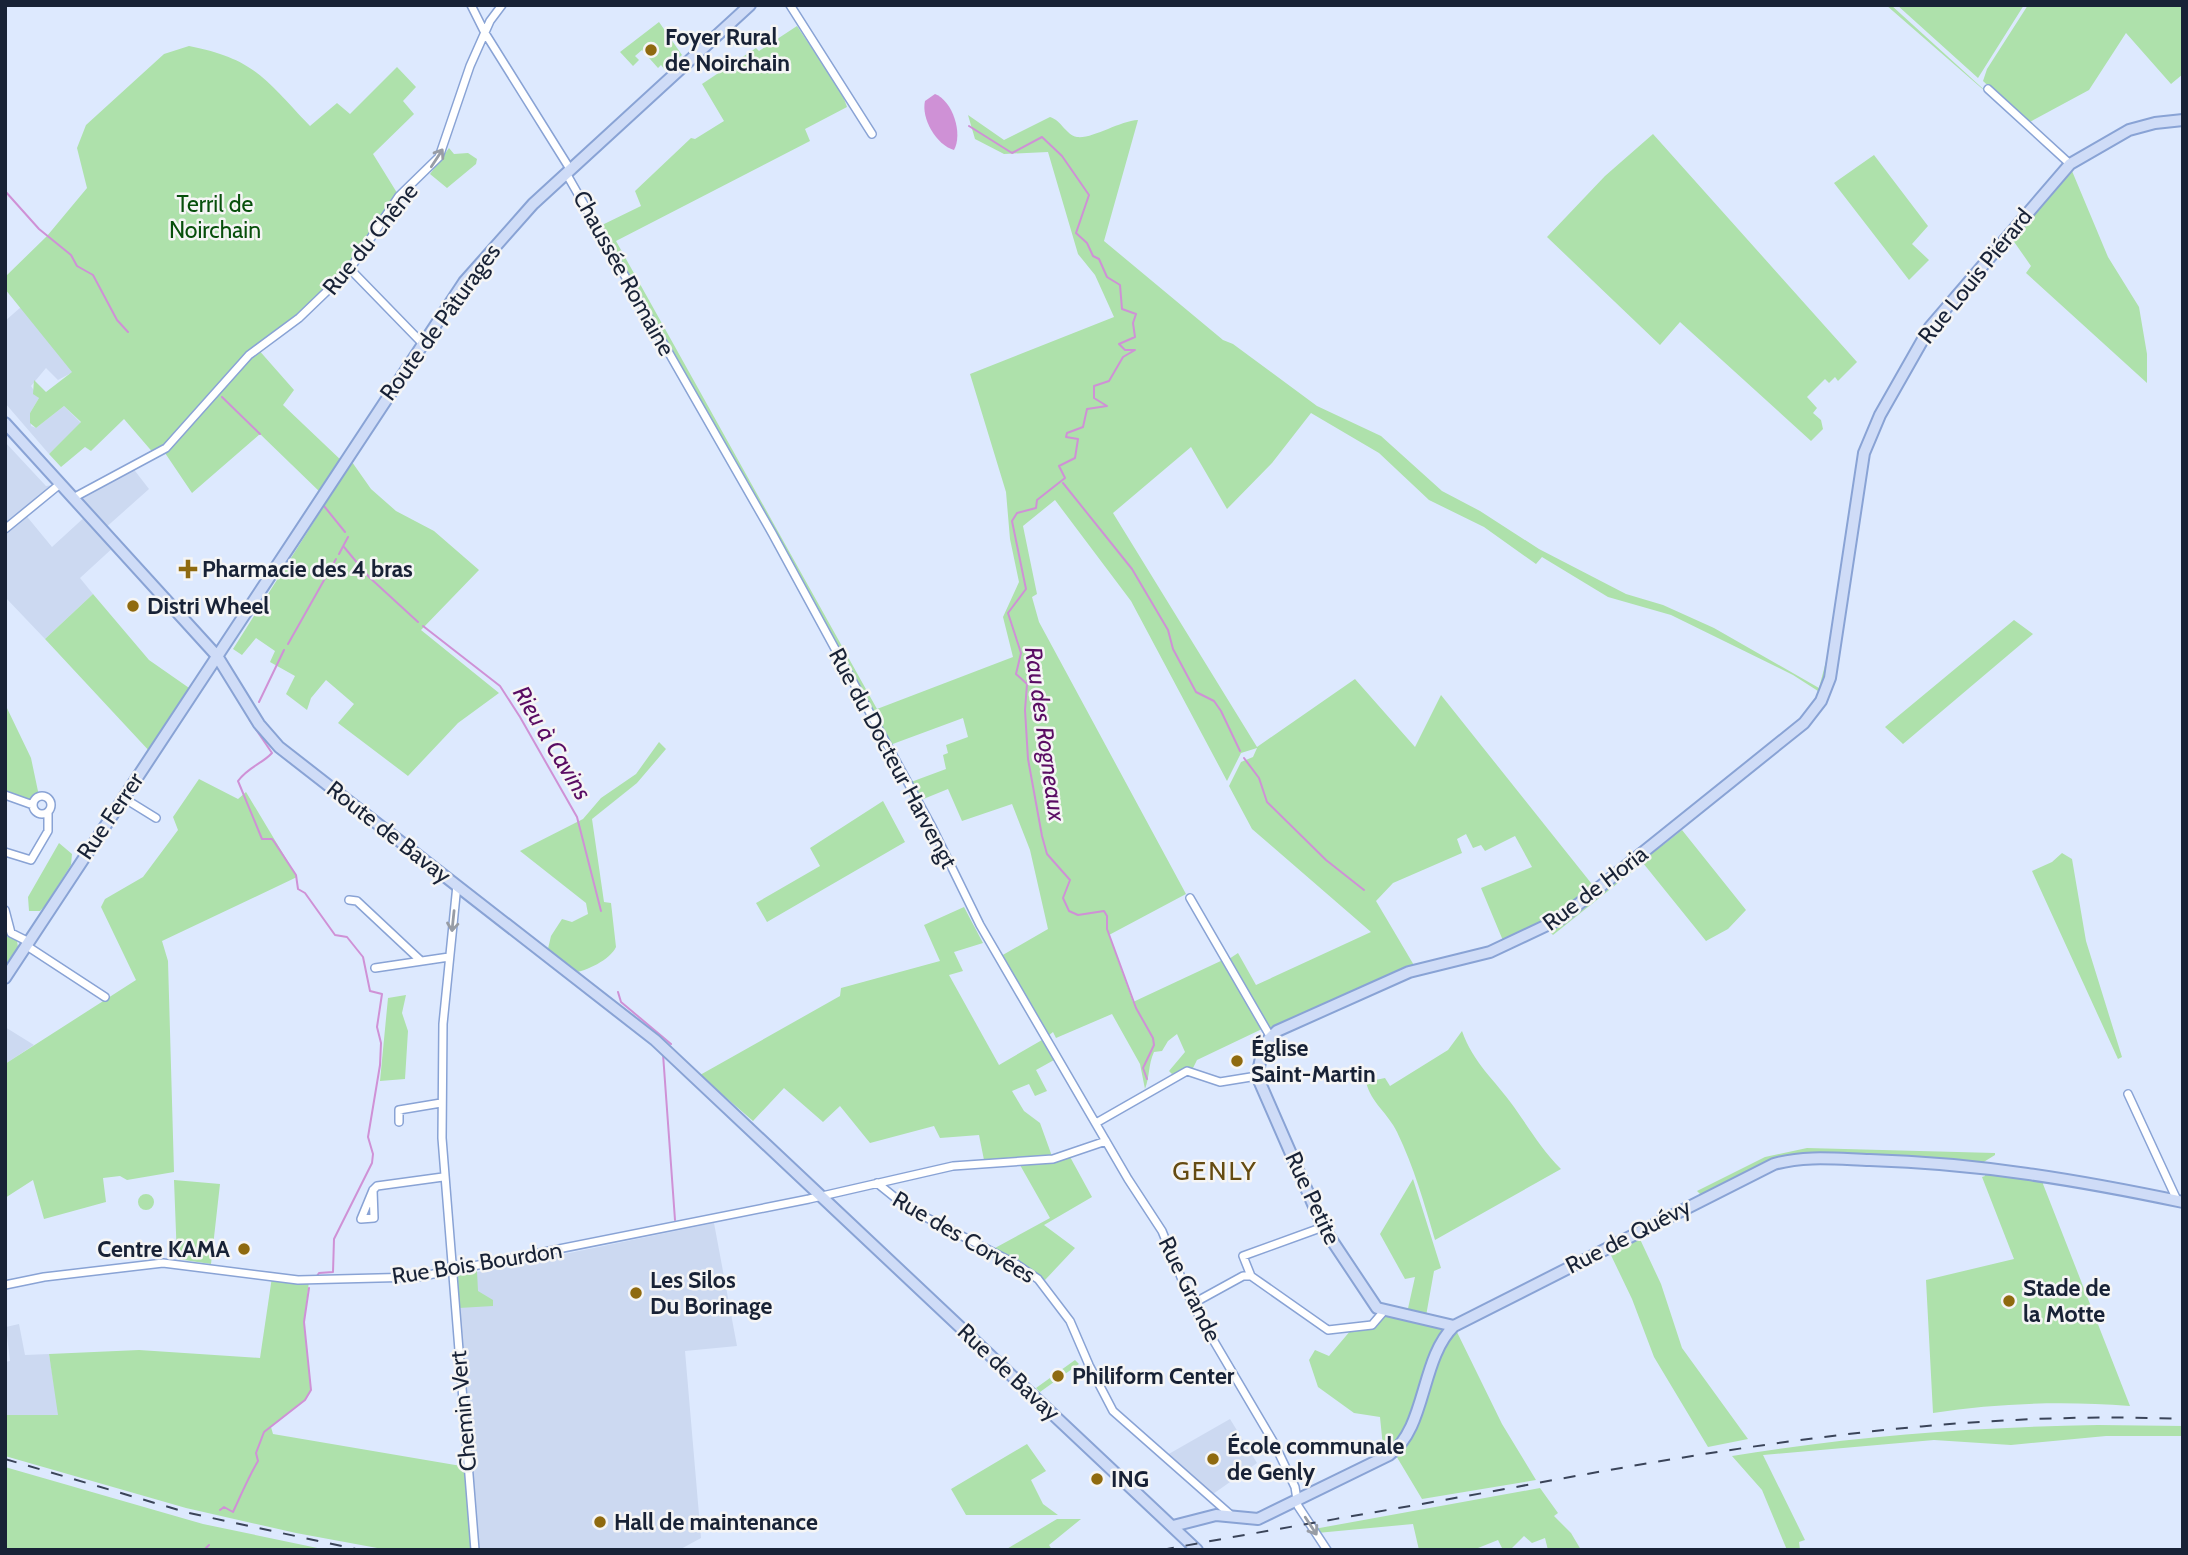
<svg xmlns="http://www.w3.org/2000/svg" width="2188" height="1555" font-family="Cabin,sans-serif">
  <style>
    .built { fill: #ccd9f1 }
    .green { fill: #aee1ab }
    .water { fill: #cf91d6 }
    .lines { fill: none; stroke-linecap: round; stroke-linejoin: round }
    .stream { stroke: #cf91d6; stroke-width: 2 }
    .street-casing { stroke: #89a3d5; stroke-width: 10 }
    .secondary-casing { stroke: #89a3d5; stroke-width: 14 }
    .street { stroke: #fff; stroke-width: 7 }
    .secondary { stroke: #cfdcf7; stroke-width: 10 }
    .rail { stroke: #3a4459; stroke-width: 2; stroke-dasharray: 12 12; stroke-linecap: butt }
    .oneway { stroke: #979ca5 }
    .poi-dot { fill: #8f6a0f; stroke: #f5f5f5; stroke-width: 2.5 }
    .labels { text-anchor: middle; stroke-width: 5; stroke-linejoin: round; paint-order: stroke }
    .poi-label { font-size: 23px; font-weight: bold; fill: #182236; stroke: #f5f5f5; text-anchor: start }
    .park-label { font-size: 23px; fill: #074f0b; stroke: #f5f5f5 }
    .street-label { font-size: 23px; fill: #182236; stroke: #f5f5f5 }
    .water-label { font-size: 24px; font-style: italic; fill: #5a0c63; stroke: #f5f5f5 }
    .quarter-label { font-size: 26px; letter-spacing: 2px; fill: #654b11; stroke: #f5f5f5 }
  </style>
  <rect width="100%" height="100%" fill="#dde9fe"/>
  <!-- built -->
  <path class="built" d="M21 307 73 372 58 380 46 368 31 386 39 398 30 413 31 426 36 428 64 406 81 423 49 454 5 403V321Z
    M5 442 46 486 60 484 24 513 52 547 88 514 73 498 132 467 149 489 103 530 116 545 80 578 93 594 45 639 5 597Z
    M5 1027 34 1045 5 1064Z
    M714 1223 737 1346 685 1351 701 1538 679 1550 475 1548 458 1276Z
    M19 1324 25 1355 49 1354 59 1415H5V1362L10 1361 6 1327Z
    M1230 1419 1257 1463 1213 1494 1167 1455Z"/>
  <!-- green -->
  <path class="green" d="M1886 5H1891L2002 106Z
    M1897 5H2024L1978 78Z
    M2028 5H2183V74L2171 84 2126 33 2089 90 2028 123 1983 81 1987 69Z
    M659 22 682 55 665 70 661 65 658 68 642 50 635 56 639 60 633 66 620 52Z
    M797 26 842 93 847 107 805 129 810 141 616 241 877 709 1013 657 1003 617 1019 582 1010 539 1006 492 970 374 1114 317 1095 275 1078 254 1048 152 1004 154 975 139 968 115 1004 140 1050 117C1061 120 1066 135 1077 137 1093 139 1119 121 1138 120L1104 241 1223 340 1233 344 1317 406 1381 436 1442 491 1480 511 1539 549 1626 594 1663 605 1714 628 1819 688 1829 650 1850 501 1826 681 1814 703 1818 691 1793 675 1671 615 1608 597 1542 557 1536 564 1484 527 1429 500 1379 453 1311 413 1272 463 1227 509 1191 447 1113 513 1257 747 1355 679 1415 747 1441 695 1595 888 1560 915 1504 943 1481 888 1532 867 1515 836 1485 851 1481 845 1473 848 1466 834 1457 839 1462 853 1393 883 1376 901 1415 967 1269 1029 1229 959 1238 953 1256 985 1371 932 1252 829 1229 786 1241 762 1253 757 1257 748 1241 753 1227 781 1131 601 1055 500 1023 526 1037 594 1032 597 1039 622 1186 894 1109 935 1133 1002 1225 959 1262 1029 1197 1060 1192 1070 1172 1074 1169 1071 1185 1052 1177 1034 1168 1041 1162 1051 1154 1052C1148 1065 1150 1076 1145 1089L1140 1064 1112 1014 1056 1038 1053 1032 1048 1036 1001 956 1048 929 1030 850 1012 804 962 821 948 789 921 800 911 782 946 769 943 755 948 753 946 745 968 737 963 718 890 745 600 226 641 206 635 191 691 138 695 139 724 121 702 84 756 48 759 51Z
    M189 46C255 59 265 79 310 126L337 103 350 114 397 67 416 87 403 101 414 114 373 154 399 196 350 269 327 293 257 348 294 390 283 405 343 462 322 494 260 434 192 493 163 450 155 455 124 419 91 451 85 447 61 467 49 454 81 422 64 406 36 428 30 423V413L39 398 33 394 34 380 46 392 72 372 5 289V277L47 236 87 188 77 148 86 125 164 54Z
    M1653 134 1857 362 1838 381 1835 377 1829 383 1825 379 1807 397 1817 408 1813 413 1821 420 1823 429 1811 441 1680 322 1660 345 1547 237 1605 176Z
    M449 148 454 154 468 153 477 159 476 164 447 188 430 174Z
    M1874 155 1928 226 1912 244 1929 260 1909 280 1834 183Z
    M2068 170 2072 171 2108 257 2139 307 2147 354V383L2026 273 2031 266 2010 236Z
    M352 462 371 489 396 511 434 531 479 570 421 630 499 693 458 723 408 776 338 723 354 704 326 680 311 698 307 710 286 694 295 676 270 662 275 651 256 638 242 655 233 649Z
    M93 594 149 660 192 690 152 754 45 639Z
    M2014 620 2033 634 1903 744 1885 727Z
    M5 704 31 758 39 796 33 805 5 795Z
    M659 742 666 749 637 783 592 819 604 902 611 903 616 947C610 960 586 971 573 973L547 953 551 936 562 919 572 922 588 914 586 903 520 851 583 819 601 798 636 774Z
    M199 779 238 799 246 792 297 877 162 941 168 961 174 1172 127 1180 120 1176 103 1178 106 1202 44 1219 33 1180 5 1198V1064L136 980 101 907 105 899 143 877 178 830 173 817Z
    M883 801 905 842 767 922 756 903 820 866 810 848Z
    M1682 830 1746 910 1728 929 1706 941 1643 863 1553 935 1548 930 1661 842 1663 845Z
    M59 843 72 854 71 865 45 906 40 911H29L28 897Z
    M2062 853 2072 859 2086 941 2122 1057 2118 1059 2032 871 2052 862Z
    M964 907 983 943 954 952 963 971 949 975 999 1065 1042 1040 1054 1060 1036 1070 1047 1091 1035 1096 1029 1084 1012 1091 1024 1111 1040 1123 1053 1159 1069 1155 1092 1197 1044 1225 1075 1248 1045 1280 995 1248 1050 1218 1020 1165 1019 1157 984 1160 979 1135 940 1138 934 1126 870 1143 840 1106 823 1122 784 1088 753 1121 700 1075 840 996 841 988 940 961 924 925Z
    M10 936 17 941 18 947 5 966V937Z
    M406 995 402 1013 408 1031 405 1079 380 1081 388 998Z
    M1462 1031C1473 1063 1495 1080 1514 1107 1529 1128 1542 1150 1561 1169L1435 1240C1424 1203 1414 1167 1397 1132 1388 1113 1371 1103 1366 1082L1385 1078 1390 1086 1448 1050Z
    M1807 1148 1995 1153V1155L1982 1163 1799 1155 1701 1195 1697 1191 1765 1157Z
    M1984 1169 2044 1177 2043 1184 2130 1406C2063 1401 1999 1403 1933 1413L1926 1280 2014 1259 1982 1177 1985 1176Z
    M1413 1179 1441 1268 1434 1271 1426 1316 1407 1313 1415 1277 1405 1279 1380 1234Z
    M174 1180 220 1184 211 1264 177 1259Z
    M138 1202a8 8 0 1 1 16 0a8 8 0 1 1-16 0Z
    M1639 1237 1661 1284 1682 1348 1748 1439 1708 1447 1654 1357 1632 1299 1608 1249Z
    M477 1271 478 1291 493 1300V1306L459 1308 458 1276Z
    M272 1277 309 1281 304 1322 311 1390 305 1400 271 1427 273 1434 467 1467 475 1548 388 1550 296 1533 186 1508 5 1456V1415H58L49 1354 139 1350 260 1358Z
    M1384 1311 1454 1326 1502 1424 1536 1480 1422 1499 1389 1444 1383 1447 1380 1417 1354 1413 1318 1387 1309 1360 1315 1350 1329 1356 1351 1330 1372 1325Z
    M1075 1360 1079 1364 1040 1392 1036 1388Z
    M2098 1425 2183 1426V1436H2106L2011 1445 1934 1440 1763 1455 1805 1540 1799 1542 1800 1550H1787L1762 1490 1732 1456C1853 1436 1976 1427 2098 1425Z
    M1027 1444 1046 1471 1031 1480 1043 1504 1058 1515H966L951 1489Z
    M5 1467 203 1524 327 1550H5Z
    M1540 1488 1558 1513 1554 1516 1571 1533 1581 1550H1548L1545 1538 1532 1543 1524 1536 1510 1550H1503L1498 1540 1473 1550H1419L1413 1524 1317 1533 1314 1529Z
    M1057 1519H1081L1049 1545 1052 1550H1005Z"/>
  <!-- water -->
  <path class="water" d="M935 94C953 101 963 134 954 150 936 145 921 118 925 101Z"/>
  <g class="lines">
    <!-- stream -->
    <path class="stream" d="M969 126 1012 153 1042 137 1062 156 1089 195 1076 233 1087 243 1093 256 1099 259 1107 277 1120 285 1122 309 1136 314 1133 323 1135 337 1119 344 1125 350H1135L1123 357 1109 381 1094 386V398L1107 406 1087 409 1083 427 1067 433 1066 437 1078 439 1075 458 1059 466 1065 478 1037 500 1036 508 1017 513 1012 521 1026 589 1008 613 1021 653 1016 674 1027 684 1025 710 1028 759 1042 836 1047 854 1070 880 1063 898 1069 911 1078 915 1104 911 1107 916V929L1136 1008 1153 1038 1154 1045 1143 1068 1147 1079
      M5 191 39 229 71 255 77 266 93 275 117 320 128 332
      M222 397 260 434
      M1063 483 1132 569 1168 630 1173 649 1196 692 1214 701 1221 711 1240 751
      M324 506 345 532
      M344 547 369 577 418 622
      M339 554 348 537
      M423 626 500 686 520 717 577 817 601 911
      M288 644 336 559
      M259 702 284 650
      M249 719 272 753C262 764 248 767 238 781L262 839H272L275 843 296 875 298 889 305 893 335 935 347 937 363 957 370 991 382 994 377 1027 381 1043 380 1065 368 1137 373 1154 372 1163 334 1239 333 1272 319 1273 317 1276
      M1244 758 1259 778 1267 802 1326 860 1364 890
      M618 992 621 1002 671 1044
      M663 1054 675 1220
      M220 1510 224 1507 233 1512C241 1495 248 1478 258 1461L256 1453 264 1432 305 1400 311 1390 304 1322 309 1288
      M204 1550 209 1545"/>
    <defs>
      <path id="street" d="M471 5 485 33 570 169
        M790 5 872 134
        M1988 89 2070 164
        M566 173 772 533 932 827 980 925 1128 1179 1162 1231 1192 1304 1274 1443 1295 1487 1298 1506 1327 1550
        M350 269 422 343
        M73 498 166 448 249 355 299 318 350 269 399 196 439 157 470 66 490 21 502 5
        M5 529 60 484
        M5 795 33 805
        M33 805a9 9 0 1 1 18 0a9 9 0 1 1-18 0Z
        M122 797 156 818
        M5 852 31 860 48 831V812
        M457 885 443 1024 442 1138 475 1550
        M1190 898 1270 1036
        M349 900 357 901 420 960
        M5 910 11 933 29 942
        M27 946 105 997
        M375 968 449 957
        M2128 1094 2177 1200
        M399 1122V1110L441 1103
        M1096 1123 1187 1071 1220 1082 1257 1076
        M877 1183 908 1208 1016 1264 1038 1279 1070 1321 1089 1365 1113 1411 1232 1516
        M373 1190 374 1218 361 1219 373 1190 377 1186 443 1177
        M1251 1276 1243 1256 1323 1227
        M5 1285 44 1277 163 1263 298 1280 418 1277 809 1199 953 1166 1053 1159 1106 1141
        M1192 1304 1243 1276H1251L1328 1330 1372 1325 1384 1311"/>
      <path id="secondary" d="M5 423 217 656 259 724 279 747 655 1040 1197 1550
        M5 978 464 282 533 204 750 5
        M1454 1326 1377 1308 1323 1227 1257 1076 1264 1044 1277 1031 1409 972 1490 952 1560 919 1804 723 1821 701 1830 678 1864 453 1880 415 1930 327 2070 164 2129 130 2155 123 2183 120
        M1173 1526 1216 1515 1258 1519 1389 1455C1427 1428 1420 1359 1454 1326L1774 1164C1805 1155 1838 1159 1870 1160 1977 1163 2078 1180 2183 1202"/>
    </defs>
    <!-- street casing -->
    <use href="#street" class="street-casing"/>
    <!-- secondary casing -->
    <use href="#secondary" class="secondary-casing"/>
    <!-- street -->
    <use href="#street" class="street"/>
    <!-- secondary -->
    <use href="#secondary" class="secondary"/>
    <!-- rail -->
    <path class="rail" d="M5 1459 189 1513 360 1550
      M1162 1550C1285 1527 1409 1507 1532 1484 1748 1444 1963 1410 2183 1419"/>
  </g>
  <!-- one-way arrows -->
  <defs><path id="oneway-shaft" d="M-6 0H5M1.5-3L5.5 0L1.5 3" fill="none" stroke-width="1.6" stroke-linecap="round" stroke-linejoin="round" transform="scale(1.75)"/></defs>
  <g class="oneway">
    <use href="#oneway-shaft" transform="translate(437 158) rotate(-57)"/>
    <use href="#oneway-shaft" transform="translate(453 921) rotate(96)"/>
    <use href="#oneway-shaft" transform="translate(1311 1526) rotate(57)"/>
  </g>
  <!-- markers -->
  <g class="poi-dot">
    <circle cx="651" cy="50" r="7"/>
    <path d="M184.5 558.5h7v7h7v7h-7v7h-7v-7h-7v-7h7z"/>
    <circle cx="133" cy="606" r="7"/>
    <circle cx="1237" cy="1061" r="7"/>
    <circle cx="244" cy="1249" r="7"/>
    <circle cx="636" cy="1293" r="7"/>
    <circle cx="2009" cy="1301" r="7"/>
    <circle cx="1058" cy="1376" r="7"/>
    <circle cx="1213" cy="1459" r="7"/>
    <circle cx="1097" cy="1479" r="7"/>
    <circle cx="600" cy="1522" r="7"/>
  </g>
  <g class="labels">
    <!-- poi labels -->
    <g class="poi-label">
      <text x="665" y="45">Foyer Rural<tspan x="665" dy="26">de Noirchain</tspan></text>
      <text x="202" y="577">Pharmacie des 4 bras</text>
      <text x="147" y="614">Distri Wheel</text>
      <text x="1251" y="1056">Église<tspan x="1251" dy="26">Saint-Martin</tspan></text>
      <text x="230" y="1257" text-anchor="end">Centre KAMA</text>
      <text x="650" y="1288">Les Silos<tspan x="650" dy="26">Du Borinage</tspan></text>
      <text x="2023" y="1296">Stade de<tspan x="2023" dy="26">la Motte</tspan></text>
      <text x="1072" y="1384">Philiform Center</text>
      <text x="1227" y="1454">École communale<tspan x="1227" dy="26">de Genly</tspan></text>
      <text x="1111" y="1487">ING</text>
      <text x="614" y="1530">Hall de maintenance</text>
    </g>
    <!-- park labels -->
    <g class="park-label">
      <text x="215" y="212">Terril de<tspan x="215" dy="26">Noirchain</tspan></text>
    </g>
    <!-- street labels -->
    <g class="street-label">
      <text transform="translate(370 239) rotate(-51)" y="8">Rue du Chêne</text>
      <text transform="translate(624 273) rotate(61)" y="8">Chaussée Romaine</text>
      <text transform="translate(1975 276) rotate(-51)" y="8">Rue Louis Piérard</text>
      <text transform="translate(440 322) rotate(-54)" y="8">Route de Pâturages</text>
      <text transform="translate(893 758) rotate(62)" y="8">Rue du Docteur Harvengt</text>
      <text transform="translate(110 816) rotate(-56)" y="8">Rue Ferrer</text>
      <text transform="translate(389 832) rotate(38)" y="8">Route de Bavay</text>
      <text transform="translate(1595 888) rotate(-37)" y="8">Rue de Horia</text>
      <text transform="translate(1313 1198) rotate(65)" y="8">Rue Petite</text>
      <text transform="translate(1628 1236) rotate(-27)" y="8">Rue de Quévy</text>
      <text transform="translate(964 1237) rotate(30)" y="8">Rue des Corvées</text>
      <text transform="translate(477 1263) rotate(-9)" y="8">Rue Bois Bourdon</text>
      <text transform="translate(1190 1289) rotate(64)" y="8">Rue Grande</text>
      <text transform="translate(1009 1372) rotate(43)" y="8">Rue de Bavay</text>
      <text transform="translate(463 1411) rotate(-95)" y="8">Chemin Vert</text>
    </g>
    <!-- water labels -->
    <g class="water-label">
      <text transform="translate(1045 734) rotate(82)" y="8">Rau des Rogneaux</text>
      <text transform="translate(552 743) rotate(59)" y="8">Rieu à Cavins</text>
    </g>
    <!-- quarter labels -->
    <g class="quarter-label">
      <text x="1215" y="1180">GENLY</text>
    </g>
  </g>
  <!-- border -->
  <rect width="2188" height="1555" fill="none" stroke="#182236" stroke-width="14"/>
</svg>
